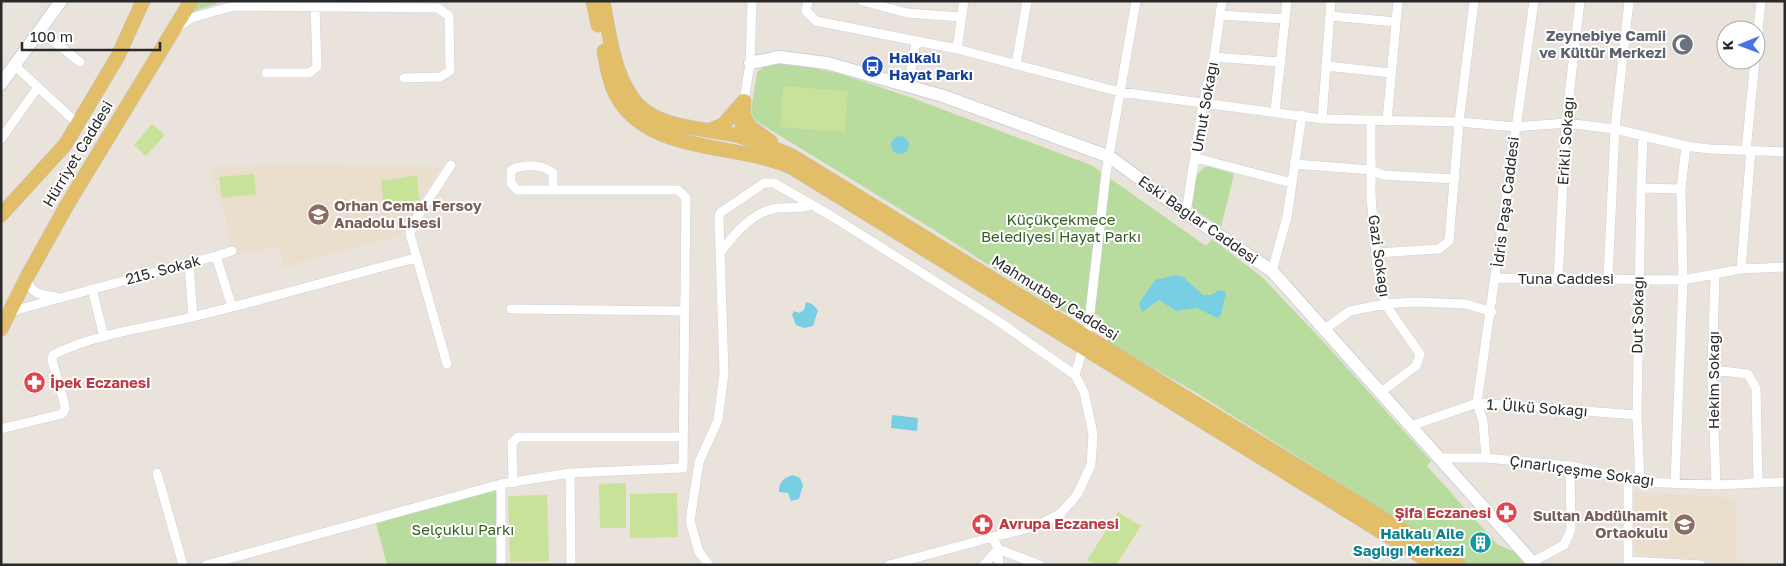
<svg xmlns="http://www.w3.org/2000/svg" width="1786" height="566" font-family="'Golos Text',sans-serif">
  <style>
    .education { fill: #eadfcd }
    .green { fill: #b7dc9e }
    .pitch { fill: #c9e29a }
    .water { fill: #78cee3 }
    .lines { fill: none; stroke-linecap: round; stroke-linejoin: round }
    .street-casing { stroke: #cbcfda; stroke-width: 10 }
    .secondary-casing { stroke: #cbcfda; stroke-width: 14 }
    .primary-casing { stroke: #c3c3c3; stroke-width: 15 }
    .street { stroke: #fff; stroke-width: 9 }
    .secondary { stroke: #fff; stroke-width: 12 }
    .primary { stroke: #e3be68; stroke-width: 14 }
    .labels { text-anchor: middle; stroke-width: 4; stroke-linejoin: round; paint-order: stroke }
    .worship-label { font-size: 15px; font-weight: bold; fill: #5b616d; stroke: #fff; text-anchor: end }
    .transit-label { font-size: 15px; font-weight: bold; fill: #164399; stroke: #fff; text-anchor: start }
    .street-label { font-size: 15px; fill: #292929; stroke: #fff }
    .education-label { font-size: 15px; font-weight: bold; fill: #785e54; stroke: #fff; text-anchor: start }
    .park-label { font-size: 15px; fill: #325f20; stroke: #fff }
    .health-label { font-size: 15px; font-weight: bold; fill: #be3a42; stroke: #fff; text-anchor: start }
    .culture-label { font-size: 15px; font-weight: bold; fill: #0d838f; stroke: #fff; text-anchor: end }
  </style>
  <rect width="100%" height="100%" fill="#eae3dc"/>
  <!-- education -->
  <path class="education" d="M281 165 386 166 440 167 400 236 318 257 284 268 278 247 233 256 226 219 209 167Z
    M1632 492 1736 498 1737 563 1640 556 1633 551Z"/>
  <!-- green -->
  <path class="green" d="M195 1H215L217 4 189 13Z
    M781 61 841 74 912 98 1091 165 1206 246 1212 239 1262 277 1321 339 1431 461 1427 466 1498 545 1515 552 1527 565H1470L1195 392 1107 342 1108 330 1098 315H1070L1054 307 931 228 756 121 751 112 757 72 766 65Z
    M1208 166 1234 174 1221 227 1193 209 1192 205C1194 190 1192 172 1208 166Z
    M501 484 499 565H387L375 519Z"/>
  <!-- pitch -->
  <path class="pitch" d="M783 86 848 91 845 132 780 127Z
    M152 124 165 135 146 156 134 145Z
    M254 174 256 194 222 198 219 177Z
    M417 175 419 200 384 205 381 181Z
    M626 483V528H600L599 484Z
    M677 493 678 537 630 538V494Z
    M547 495 549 561 510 562 508 496Z
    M1118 512 1141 526 1116 565H1095L1087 560Z"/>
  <!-- water -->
  <path class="water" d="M891 145a9 9 0 1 1 18 0a9 9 0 1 1-18 0Z
    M1175 275 1183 277 1203 295H1211L1219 290 1226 292 1221 315 1217 318 1197 308 1176 311 1159 300 1142 312 1139 303 1155 280Z
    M806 302 812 304 818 310 813 326 804 328 796 325 792 315 794 311 799 313 804 310Z
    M892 415 918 418 917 431 891 428Z
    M793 475 800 478 803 485 799 499 791 501 788 493 779 492C779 482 783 478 793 475Z"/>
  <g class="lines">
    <defs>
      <path id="street" d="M808 1 806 11 816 21 957 49 1120 92 1322 119 1459 122 1516 127 1566 123 1615 129 1686 146 1710 149 1785 152
        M862 1 907 13 961 17
        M1220 15 1285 19
        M1330 16 1396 22
        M177 28 191 18 234 6 438 8 449 16 450 71 440 77 404 78
        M39 30 80 62
        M957 49 964 1
        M1756 52 1761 1
        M1214 57 1280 62
        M14 65 78 124
        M1016 65 1027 1
        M1326 66 1391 73
        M266 73H309L317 67 315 7
        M908 86 916 42
        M744 101 750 63 752 1
        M1275 112 1287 1
        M1322 119 1331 1
        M1371 120V196L1377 267 1385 304 1420 354 1416 366 1381 392
        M1387 121 1398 1
        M1 139 38 87
        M1746 151 1755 60
        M1196 158 1292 183
        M1294 164 1371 170 1383 175 1455 179
        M1641 188 1643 136
        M1186 213 1203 103 1214 57 1222 1
        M720 253C734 234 752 212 777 208 789 207 800 209 812 205
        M1376 253 1439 249 1449 241 1459 122 1474 1
        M216 256 232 251
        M189 264 193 317
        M1741 269 1751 150
        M1272 271 1287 217 1302 115
        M1715 275 1712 370 1716 485
        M27 278C30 294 41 295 56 297
        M1496 278 1683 280 1741 269 1785 267
        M1608 278 1615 129 1629 1
        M1558 280 1566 123 1580 1
        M92 289 104 337
        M511 309 684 311
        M10 314 16 310 216 256 232 307
        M1325 329 1350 311 1385 304 1415 302 1466 304 1492 312
        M1087 339 1106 173 1136 1
        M447 364 410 234 414 222 451 165
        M1712 370 1748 374 1756 388 1758 483
        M1075 375 1083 348
        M1411 426 1477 403 1637 415
        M1 429 62 414 65 409 64 402 52 360 53 355C96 333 147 328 192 317 267 299 342 277 416 258
        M1440 458H1486L1570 466 1640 482 1716 485 1785 482
        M1486 458 1483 421 1477 403 1534 1
        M157 473 183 565
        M570 473 571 565
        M1640 482 1637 415 1641 188 1681 189
        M513 483 512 443 518 437H683
        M1675 483 1683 280 1681 189 1686 146
        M1628 561 1701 565
        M1532 562 1564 545 1571 530 1570 466
        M206 565 501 484 570 473 683 468 686 198 678 190H517L511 183V170C524 164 542 164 553 173V189
        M501 565V484
        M709 565 699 552 690 521 699 462 718 420 724 373 719 217 720 213 764 183H774L833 217 995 319 1075 375 1084 392 1093 434 1091 465 1077 495 1061 513 1037 526 993 537 998 549 984 565
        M889 565 993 537
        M999 565 998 549 1040 565
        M1628 565V478"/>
      <path id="secondary" d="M750 63 779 57 827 63 943 96 1110 157 1186 213 1272 271 1535 565
        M1 84 61 1"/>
      <path id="primary" d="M593 1 598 25
        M603 1C609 33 613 69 631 96 652 130 704 127 739 136 757 141 775 149 792 156L1459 565
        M604 51C607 65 609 83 616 95 648 155 737 142 793 168L1435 565
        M744 116 750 127 771 142
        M742 125 744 101
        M710 130 723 125 744 101
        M1 215 65 145 118 56 143 1
        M1 329 27 277 67 205 191 1"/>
    </defs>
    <!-- street casing -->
    <use href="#street" class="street-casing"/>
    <!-- secondary casing -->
    <use href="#secondary" class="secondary-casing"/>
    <!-- primary casing -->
    <use href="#primary" class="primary-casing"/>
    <!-- street -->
    <use href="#street" class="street"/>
    <!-- secondary -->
    <use href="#secondary" class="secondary"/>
    <!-- primary -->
    <use href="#primary" class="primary"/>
  </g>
  <!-- icons -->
  <defs>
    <symbol id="mosque-disc" viewBox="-11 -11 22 22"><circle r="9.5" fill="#6b7280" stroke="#fff"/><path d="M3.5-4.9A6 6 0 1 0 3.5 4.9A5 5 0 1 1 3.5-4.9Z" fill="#fff"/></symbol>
    <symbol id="bus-disc" viewBox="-11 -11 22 22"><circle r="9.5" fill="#1a4fb4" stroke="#fff"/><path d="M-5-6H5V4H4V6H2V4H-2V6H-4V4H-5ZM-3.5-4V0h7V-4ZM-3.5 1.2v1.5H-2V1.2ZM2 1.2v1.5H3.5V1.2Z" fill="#fff"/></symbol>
    <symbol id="school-disc" viewBox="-11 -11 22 22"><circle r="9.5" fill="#8d6e63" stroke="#fff"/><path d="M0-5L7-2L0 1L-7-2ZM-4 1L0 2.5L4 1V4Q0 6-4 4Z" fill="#fff"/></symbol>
    <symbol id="pharmacy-disc" viewBox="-11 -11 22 22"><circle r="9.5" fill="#e0444e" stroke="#fff"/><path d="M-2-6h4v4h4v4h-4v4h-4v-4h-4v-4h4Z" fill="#fff"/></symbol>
    <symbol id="building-disc" viewBox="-11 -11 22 22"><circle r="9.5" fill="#0f9aa8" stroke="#fff"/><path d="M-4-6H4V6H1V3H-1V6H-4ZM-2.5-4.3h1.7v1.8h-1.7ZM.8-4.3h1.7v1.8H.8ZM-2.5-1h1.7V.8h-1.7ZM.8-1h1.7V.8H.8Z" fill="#fff"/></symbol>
  </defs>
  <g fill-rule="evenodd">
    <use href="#mosque-disc" x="1670" y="32" width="25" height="25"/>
    <use href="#bus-disc" x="860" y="54" width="25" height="25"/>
    <use href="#school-disc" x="306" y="202" width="25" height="25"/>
    <use href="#pharmacy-disc" x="22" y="370" width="25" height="25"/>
    <use href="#pharmacy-disc" x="1494" y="500" width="25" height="25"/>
    <use href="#pharmacy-disc" x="970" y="512" width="25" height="25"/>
    <use href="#school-disc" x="1672" y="512" width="25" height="25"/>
    <use href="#building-disc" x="1468" y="530" width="25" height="25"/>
  </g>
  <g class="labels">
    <!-- worship labels -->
    <g class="worship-label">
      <text x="1666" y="41">Zeynebiye Camii<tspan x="1666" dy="17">ve Kültür Merkezi</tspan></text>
    </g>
    <!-- transit labels -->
    <g class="transit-label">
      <text x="889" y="63">Halkalı<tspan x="889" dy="17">Hayat Parkı</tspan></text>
    </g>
    <!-- street labels -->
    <g class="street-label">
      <text transform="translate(1205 107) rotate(-80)" y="5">Umut Sokağı</text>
      <text transform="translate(1566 141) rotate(-86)" y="5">Erikli Sokağı</text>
      <text transform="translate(78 154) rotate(-59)" y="5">Hürriyet Caddesi</text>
      <text transform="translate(1506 202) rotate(-83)" y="5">İdris Paşa Caddesi</text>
      <text transform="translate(1198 220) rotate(35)" y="5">Eski Bağlar Caddesi</text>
      <text transform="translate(1379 256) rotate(82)" y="5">Gazi Sokağı</text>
      <text transform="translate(163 270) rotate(-15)" y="5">215. Sokak</text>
      <text x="1566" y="284">Tuna Caddesi</text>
      <text transform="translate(1055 298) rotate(32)" y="5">Mahmutbey Caddesi</text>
      <text transform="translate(1638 315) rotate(-89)" y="5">Dut Sokağı</text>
      <text transform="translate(1714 380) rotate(-90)" y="5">Hekim Sokağı</text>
      <text transform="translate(1537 408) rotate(4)" y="5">1. Ülkü Sokağı</text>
      <text transform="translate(1582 471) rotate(8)" y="5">Çınarlıçeşme Sokağı</text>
    </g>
    <!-- education labels -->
    <g class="education-label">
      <text x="334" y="211">Orhan Cemal Fersoy<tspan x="334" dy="17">Anadolu Lisesi</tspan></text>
      <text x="1668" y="521" text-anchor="end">Sultan Abdülhamit<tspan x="1668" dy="17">Ortaokulu</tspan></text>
    </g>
    <!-- park labels -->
    <g class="park-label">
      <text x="1061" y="225">Küçükçekmece<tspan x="1061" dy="17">Belediyesi Hayat Parkı</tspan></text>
      <text x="463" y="535">Selçuklu Parkı</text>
    </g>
    <!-- health labels -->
    <g class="health-label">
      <text x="50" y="388">İpek Eczanesi</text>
      <text x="1491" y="518" text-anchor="end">Şifa Eczanesi</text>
      <text x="999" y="529">Avrupa Eczanesi</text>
    </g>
    <!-- culture labels -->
    <g class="culture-label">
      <text x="1464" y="539">Halkalı Aile<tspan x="1464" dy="17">Sağlığı Merkezi</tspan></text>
    </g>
  </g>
  <!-- border -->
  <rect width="1786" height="566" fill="none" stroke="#292929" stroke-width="5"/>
  <!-- north arrow -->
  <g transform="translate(1741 45) rotate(269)"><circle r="24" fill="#ffffff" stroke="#a9a9a9"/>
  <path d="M0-4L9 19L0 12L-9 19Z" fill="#4b73e9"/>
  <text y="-8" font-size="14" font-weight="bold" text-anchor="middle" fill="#292929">K</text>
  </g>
  <!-- scale -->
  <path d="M22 42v8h138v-8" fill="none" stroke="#292929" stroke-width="2.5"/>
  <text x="30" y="42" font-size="15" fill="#292929" stroke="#ffffff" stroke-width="4" paint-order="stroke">100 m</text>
</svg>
